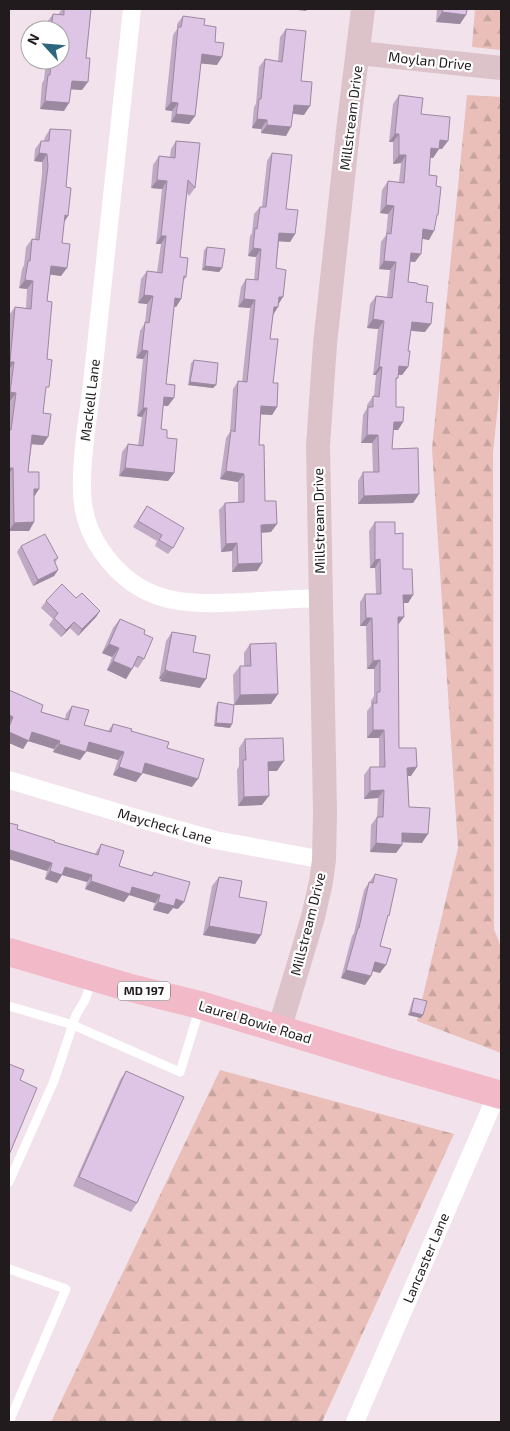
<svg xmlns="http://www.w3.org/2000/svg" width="510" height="1431" font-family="'Exo 2',sans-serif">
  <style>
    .forest { fill: url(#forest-firs) }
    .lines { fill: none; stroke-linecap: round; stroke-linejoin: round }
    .lane { stroke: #fff; stroke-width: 9 }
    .street { stroke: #fff; stroke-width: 18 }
    .secondary { stroke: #dcc2c9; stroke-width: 24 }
    .primary { stroke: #f2bac9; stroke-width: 28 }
    .wall { fill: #bfa9c5 }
    .shaded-wall { fill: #9b89a0 }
    .building { fill: #dec4e5; stroke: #9b89a0 }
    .labels { text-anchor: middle; stroke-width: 4.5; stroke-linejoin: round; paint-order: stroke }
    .shield { fill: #fff; stroke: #645f62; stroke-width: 1 }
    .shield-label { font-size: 12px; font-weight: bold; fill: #211b1e }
    .street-label { font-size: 14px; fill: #211b1e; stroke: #fff }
  </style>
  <defs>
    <pattern id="forest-firs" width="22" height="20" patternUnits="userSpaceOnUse" patternTransform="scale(1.25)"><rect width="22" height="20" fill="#eabfba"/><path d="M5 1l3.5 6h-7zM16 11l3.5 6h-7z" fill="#c8a49f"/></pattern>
  </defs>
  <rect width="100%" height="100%" fill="#f2e2ec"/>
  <!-- forest -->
  <path class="forest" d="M475 9H501V50L472 47Z
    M467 95 501 97V377L493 452 494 929 501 947V1053L417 1021 458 848 432 449Z
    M220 1070 454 1134 322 1422H51Z"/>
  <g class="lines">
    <!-- lane -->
    <path class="lane" d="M9 1006 73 1025 180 1072 200 1007
      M9 1182 54 1081 76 1015 85 1000 92 980
      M9 1269 66 1289 9 1422"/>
    <!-- street -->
    <path class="street" d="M132 9 92 384C88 419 81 455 82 490 82 513 90 535 103 553 141 606 187 605 245 602 271 600 296 599 321 598
      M9 780 133 817 215 840 324 860
      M355 1422 497 1094"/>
    <!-- secondary -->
    <path class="secondary" d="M359 53 501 68
      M279 1030 313 917 321 882 324 860 325 812 318 446 325 344 349 122 363 9"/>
    <!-- primary -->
    <path class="primary" d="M9 952 127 987 200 1005 387 1062 501 1095"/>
  </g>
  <!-- wall -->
  <path class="wall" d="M62 9H91L82 90 71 89 64 111 40 109 42 83 44 80 46 60H60V30H46L47 22 53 14H59V13Z
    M437 9H467L460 24 436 22Z
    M183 16 204 25 215 42 217 65 201 63 195 116 189 124 171 122 172 111 165 110 173 35 177 29V24Z
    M286 29 301 81 304 115 293 114 286 136 261 133V129L252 128 254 107 256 104 259 67 265 59 278 61 280 37Z
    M399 95 421 114 442 149H439L433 158 430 157 429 175 436 186V218L429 240 422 238 415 262 410 261 408 282 417 284 426 302 425 332 411 331 408 351V367L402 375H398L396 381V407L403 422 398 430H393L392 449 419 494 413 503 358 504V481L363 472H373L372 443H361L363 415 367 408V405L373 396H374L376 375H373L378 329 367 328 370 304 376 296 387 297 390 270 379 269 381 242 386 235 388 214 380 213 382 190 388 181 399 182 401 163 393 164V142H389L393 104Z
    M50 129 66 187 64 222 62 243 61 276 50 274 47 301V359L45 393 43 413V445L32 444 28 472 34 496V522L29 531H9V411L10 401H9V315L15 307 26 308 27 289 19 288 22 269 24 265 26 247 32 239H35L42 174V162L34 161 35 149 41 141H44L45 137Z
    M176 141 195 188 189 196 187 193 180 257 186 277 183 281 181 299 176 307H174L166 384 168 406H163L161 429 167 438 174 473 168 481 119 476 122 452 128 444 138 445 142 417 137 416 143 359 136 358 140 331 145 323 147 304 138 303 141 279 147 271 157 272 161 244H156L162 189 151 188 153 165 159 156 170 157 171 149Z
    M272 153 286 209 295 234 290 242 279 241 276 268 279 304 273 315 270 339 273 383 277 407 272 415 260 414 259 445 265 501 271 532 261 533 262 563 257 571 232 572V551L221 552 219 510 225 503 238 502V482L220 479 226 438 230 432 233 389 238 381 242 382 250 308 238 307 241 287 246 279 254 280 256 257 248 256 250 236 252 233 254 214 260 207H262L267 161Z
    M207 247 222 268 219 272 202 270 204 250Z
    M194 360 216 385 213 388 188 385 191 363Z
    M147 506 173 548 168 554 155 546 157 541 133 527Z
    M375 522 395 534 403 569 413 595 408 603H403L398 625 399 748 411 776H408L409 807 422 843 402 842V845L396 853 370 852 371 825 377 817 378 798 364 799V775L370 767H379V738H367V711L371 706V701L374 696V669H367L366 626H360V602L365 594H376L375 568H370L369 531Z
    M21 546 58 558 55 563 58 570 54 576 33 586 17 552Z
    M76 598 100 611 96 617 78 636 70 628 61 637 49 625 53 619 41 608 46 601Z
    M120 619 144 634V659L138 668 134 666 126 679 107 670 112 657 102 653 113 628Z
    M172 632 193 652 200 688 160 681 161 679H159L166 641Z
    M250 644 271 704 234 705 233 675 240 666H244V653Z
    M9 690 41 712 65 719 66 714 72 706 84 725 108 731 113 724 131 731 167 748 192 787 142 772 136 782 113 775 118 760 86 751 80 760 53 752 54 749 28 741 23 749 9 743Z
    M218 702 230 728 214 726 216 706Z
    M245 739 277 771H268L262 805 238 806 237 770 239 766V748Z
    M9 823 17 829 54 842 95 854 101 844 119 866 151 875 154 872 178 909 173 908 168 914 153 910 155 903 129 895 124 902 85 889 87 882 62 875 57 883 45 879 47 871 9 859Z
    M375 874 387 919 380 946V973L372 971 371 976 365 985 341 978 352 936 354 933 364 890Z
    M219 877 239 897 261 935 255 944 203 935 212 886Z
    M414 998 421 1018 408 1015 412 1002Z
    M126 1071 137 1203 131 1212 73 1186 120 1080Z"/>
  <!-- shaded-wall -->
  <path class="shaded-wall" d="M289 9H307L306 11Z
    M442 12 466 15 460 24 436 22Z
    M202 54 222 57 217 65 196 63Z
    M72 81 88 82 82 90 66 89Z
    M45 101 69 103 64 111 40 109Z
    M171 102 178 103 172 111 165 110Z
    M294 105 310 106 304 115 288 113Z
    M176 114 195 116 189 124 171 122Z
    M257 119 267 120 261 129 252 128Z
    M267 125 291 127 286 136 261 133Z
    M395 134H399L393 142H389Z
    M440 140 448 141 442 149 434 148Z
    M431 148 439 149 433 158 425 157Z
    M39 153 47 154 42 162 34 161Z
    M399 155H406L401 163 393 164Z
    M157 180 167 181 162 189 151 188Z
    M386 205 394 206 388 214 380 213Z
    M65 215 68 216 63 224Z
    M423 229 434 231 429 240 417 238Z
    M279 233 295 234 290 242 274 241Z
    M161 236H166L161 244H156Z
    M253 248 261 249 256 257 248 256Z
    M411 253 421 254 415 262 405 261Z
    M384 261 396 262 390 270 379 269Z
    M51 266 67 268 61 276 46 274Z
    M205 266 222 268 219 272 202 270Z
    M25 280 33 281 27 289 19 288Z
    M144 295 153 296 147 304 138 303Z
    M279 297H283L278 305Z
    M175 298 181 299 176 307 169 306Z
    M244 299 255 300 250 308 238 307Z
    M274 307H278L273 315Z
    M373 319 384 321 378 329 367 328Z
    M412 322 431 324 425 332 406 330Z
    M142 350 148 351 143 359 136 358Z
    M10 362H14L9 370V363Z
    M399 366 408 367 402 375 394 374Z
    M379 367H382L376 375H373Z
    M190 382 216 385 213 388 188 385Z
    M10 392 16 393 10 401H9V394Z
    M164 397 174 398 168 406 158 405Z
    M261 406 277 407 272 415 255 414Z
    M143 408H147L142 417 137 416Z
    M394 422H403L398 430H388Z
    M32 435 48 437 43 445 27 444Z
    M367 435H378L372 443H361Z
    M9 468H13L9 474Z
    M125 468 174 473 168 481 119 476Z
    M226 471 244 474 238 482 220 479Z
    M34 489H39L34 497Z
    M419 494 413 503 358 504 364 496Z
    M34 522 29 531H9L14 523Z
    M277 524 271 532 255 533 261 525Z
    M237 543 232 551 221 552 226 544Z
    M380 559 375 568H370L375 560Z
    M262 563 257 571 232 572 238 564Z
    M58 570 54 576 33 586 38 580Z
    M403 595H413L408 603H398Z
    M100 611 96 617 78 636 82 629Z
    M398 617H404L398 625Z
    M366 618H372L366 626H360Z
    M74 622 70 628 61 637 66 630Z
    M109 644 119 648 112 657 102 653Z
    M380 660 374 669H367L373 661Z
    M113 661 132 669 126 679 107 670Z
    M165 670H167L161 679H159Z
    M167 671 206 679 200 688 160 681Z
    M278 694 271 704 234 705 240 695Z
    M9 715 13 717 9 723Z
    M216 723 232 724 230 728 214 726Z
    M373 730H384L379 738H367Z
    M9 732H32L60 741 54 749 28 741 23 749 9 743Z
    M89 742 124 752 118 760 83 750Z
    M59 744 86 752 80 760 53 752Z
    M284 761 277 771H261L268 762Z
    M145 763 198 779 192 787 139 772Z
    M119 767 142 774 136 782 113 775Z
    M417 767 411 776H402L407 768Z
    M384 790 378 798 364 799 370 791Z
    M269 796 262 805 238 806 244 797Z
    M402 833 428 834 422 843 396 842Z
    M376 843 402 845 396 853 370 852Z
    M10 850 52 863 47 871 9 859V851Z
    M65 867 92 875 87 882 62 875 57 883 45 879 50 871Z
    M91 881 132 887 160 895 155 903 129 895 124 902 85 889Z
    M176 899 184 902 178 909 173 908 168 914 153 910 158 902Z
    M209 926 261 935 255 944 203 935Z
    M375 962 386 965 380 973 369 970Z
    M346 970 371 976 365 985 341 978Z
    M411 1012 423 1015 421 1018 408 1015Z"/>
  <!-- building -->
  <path class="building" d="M64 9H91L86 58H90L88 82 72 81 69 103 45 101 48 75H50L51 60H60V30H51L53 14 64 15Z
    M443 9H467L466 15 442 12Z
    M183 16 205 19 204 25 216 27 215 42 224 43 222 57 202 54 195 116 176 114 178 103 171 102 178 27H181Z
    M286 29 306 31 301 81 312 82 310 106 294 105 291 127 267 125V120L257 119 259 99H261L265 59 282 62Z
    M399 95 423 98 421 114 450 117 448 141 440 140 439 149 431 148 429 175 437 176 436 186 441 187 438 215H437L434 231 423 229 421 254 411 253 408 282 417 283V284L428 286 426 302 433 303 431 324 412 322 408 351H410L408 367 399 366 398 378H396V407H404L403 422H394L392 449 418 448 419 494 364 496 363 472H379L378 435H367L368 407H373V396L379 397 382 367H379L384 321 373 319 376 296 392 298 396 262 384 261 387 233 391 234 394 206 386 205 388 181 404 183 406 155H399V134H395Z
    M50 129 71 130 66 187 71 188 68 216 65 215 62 243 70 244 67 268 51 266 47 301 52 302 47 359 52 360 49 387H46L43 413 51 414 48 437 32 435 28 472H39V489H34V522L14 523 13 468H9V430H11L16 393 10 392 14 362H10L15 307 31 309 33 281 25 280 28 261H30L32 239 39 240 48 166 47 154 39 153 41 141H49Z
    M176 141 200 143 195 188 188 180 180 257 188 258 186 277 184 276 181 299 175 298 166 384 175 385 174 398 164 397 161 429 167 430V438L177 439 174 473 125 468 128 444 143 446 147 408H143L148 351 142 350 145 322 149 323 153 296 144 295 147 271 162 273 166 236H161L167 181 157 180 159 156 175 158Z
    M272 153 292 155 286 209 298 210 295 234 279 233 276 268 286 270 283 297H279L278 307H274L270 339H278L273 383H278L277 407 261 406 259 445H264L265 501H276L277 524 261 525 262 563 238 564 237 543 226 544 225 503 244 502V474L226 471 231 430 235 432 238 381 247 382 255 300 244 299 246 279 258 280 261 249 253 248 255 228 257 229 260 207H266Z
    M207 247 225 249 222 268 205 266Z
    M194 360 218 363 216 385 190 382Z
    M147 506 184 528 173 548 159 540 162 535 138 521Z
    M375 522H395V534L403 533V569H412L413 595H403L404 617H398L399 748H416L417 767 407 768 409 807 430 808 428 834 402 833V845L376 843 377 817H383L384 790 370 791V767H385L384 730H373V703H377V692H380V660L373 661 372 618H366L365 594H381L380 559 375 560Z
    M45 534 58 558 54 560 58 570 38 580 21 546Z
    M62 584 76 598 82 593 100 611 82 629 74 622 66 630 54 618 58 613 46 601Z
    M120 619 145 630 144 634 153 638 144 659 138 656 132 669 113 661 119 648 109 644Z
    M172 632 196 636 193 652 210 655 206 679 167 671V670H165Z
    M276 643 278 694 240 695V666H251L250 644Z
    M9 690 43 705 41 712 68 720 72 706 89 710 84 725 111 732 113 724 132 729 131 731 169 742 167 748 204 759 198 779 145 763 142 774 119 767 124 752 89 742 86 752 59 744 60 741 32 732 29 741 9 732V727L13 717 9 715Z
    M218 702 234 705 232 724 216 723Z
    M283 738 284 761 268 762 269 796 244 797 243 760H246L245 739Z
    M9 823 18 825 17 829 55 841 54 842 98 855 101 844 124 851 119 866 152 876 154 872 190 882 184 902 176 899 174 906 158 902 160 895 132 887 130 894 91 881 92 875 65 867 62 875 50 871 52 863 10 850 9 854Z
    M375 874 397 879 389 916 388 915 380 946 391 949 386 965 375 962 371 976 346 970 358 928H359L369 882 373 883Z
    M219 877 242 881 239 897 267 902 261 935 209 926Z
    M414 998 427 1001 423 1015 411 1012Z
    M9 1064 24 1070 20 1080 37 1088 9 1155Z
    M126 1071 184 1097 137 1203 79 1177Z"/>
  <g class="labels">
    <!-- shield labels -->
    <rect class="shield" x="118" y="981.5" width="52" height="19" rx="4"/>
    <g class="shield-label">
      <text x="144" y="995">MD 197</text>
    </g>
    <!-- street labels -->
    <g class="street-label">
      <text transform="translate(430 61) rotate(6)" y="5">Moylan Drive</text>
      <text transform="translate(351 118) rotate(-83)" y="5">Millstream Drive</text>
      <text transform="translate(90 400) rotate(-83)" y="5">Mackell Lane</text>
      <text transform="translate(319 521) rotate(-91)" y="5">Millstream Drive</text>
      <text transform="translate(165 826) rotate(16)" y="5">Maycheck Lane</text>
      <text transform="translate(308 924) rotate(-76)" y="5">Millstream Drive</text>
      <text transform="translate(255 1022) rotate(17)" y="5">Laurel Bowie Road</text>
      <text transform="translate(426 1258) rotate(-67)" y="5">Lancaster Lane</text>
    </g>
  </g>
  <!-- border -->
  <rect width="510" height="1431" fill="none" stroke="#211b1e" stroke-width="20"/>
  <!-- north arrow -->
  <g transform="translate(45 45) rotate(296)"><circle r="24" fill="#ffffff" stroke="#a6a4a5"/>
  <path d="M0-4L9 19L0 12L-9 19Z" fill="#2c667f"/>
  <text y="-8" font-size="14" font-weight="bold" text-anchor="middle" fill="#211b1e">N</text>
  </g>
</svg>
